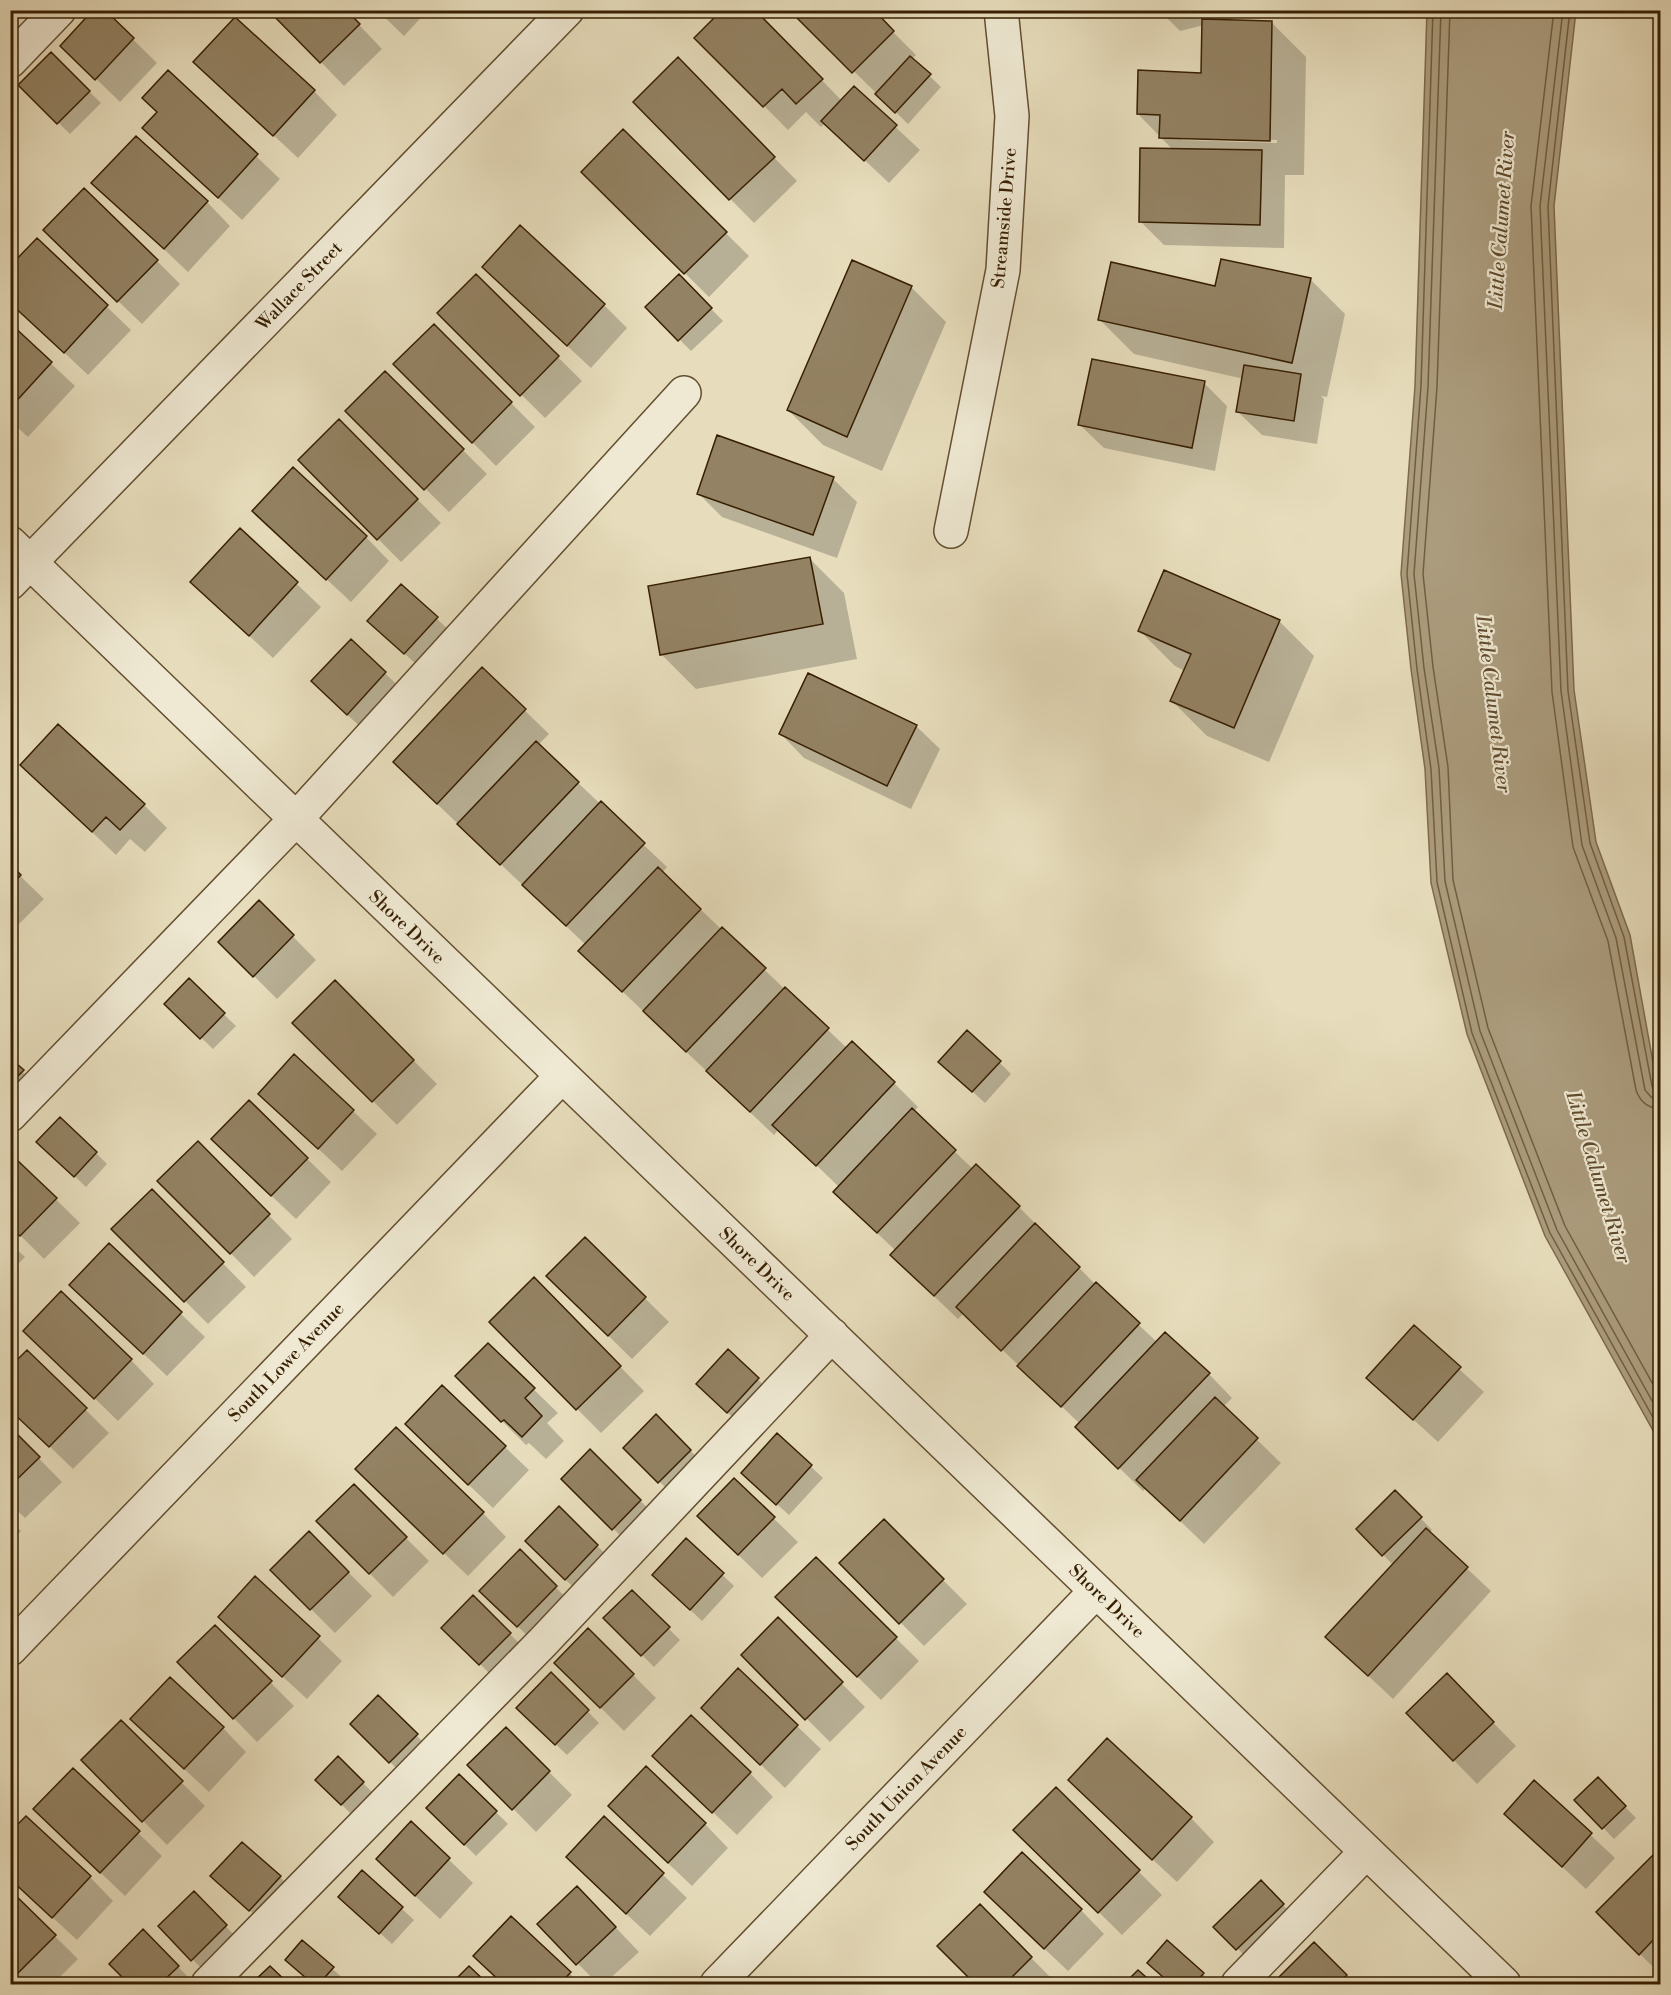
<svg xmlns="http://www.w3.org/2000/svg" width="1671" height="1995" font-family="'Libre Bodoni',serif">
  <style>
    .water { fill: #ab9c7d; stroke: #7d6a4c; stroke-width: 1.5 }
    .shadow { fill: #0003; fill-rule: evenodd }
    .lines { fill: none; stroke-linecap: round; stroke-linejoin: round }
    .shore { stroke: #715e40; stroke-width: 1.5 }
    .building { fill: #938263; stroke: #371f02; stroke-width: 1.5 }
    .minor-casing { stroke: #634e30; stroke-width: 36 }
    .minor { stroke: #efe9d3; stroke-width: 33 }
    .labels { text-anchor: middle; stroke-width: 4.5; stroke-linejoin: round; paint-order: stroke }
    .street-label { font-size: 18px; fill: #371f02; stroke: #efe9d3 }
    .water-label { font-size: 20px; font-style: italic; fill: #604b2d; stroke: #efe9d3 }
  </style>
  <rect width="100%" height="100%" fill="#e7ddbc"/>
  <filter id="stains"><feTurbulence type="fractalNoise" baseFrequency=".00333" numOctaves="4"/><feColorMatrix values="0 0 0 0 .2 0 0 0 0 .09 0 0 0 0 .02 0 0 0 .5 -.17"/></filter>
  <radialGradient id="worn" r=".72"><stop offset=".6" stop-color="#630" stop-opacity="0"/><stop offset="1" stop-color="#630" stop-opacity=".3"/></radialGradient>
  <!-- water -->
  <path class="water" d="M1427 11H1576L1554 206 1574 690 1596 842 1630 935 1660 1101V1443L1545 1236 1467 1034 1431 883 1425 769 1411 669 1401 574 1415 386Z"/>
  <!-- shadow -->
  <path class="shadow" d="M103 10 157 63 120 102 86 69Z
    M345 10 382 49 344 86 321 62Z
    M377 10H428L404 36Z
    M754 10 842 101 854 88 920 150 889 183 825 123 821 127 806 112 788 130 697 38Z
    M791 10H871L916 55 912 59 941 87 908 124Z
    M1159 10H1263L1226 20 1271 22 1306 57 1304 175H1285L1284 248 1164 245 1140 221 1173 150 1138 114 1202 74 1204 25 1180 31ZM1180 137 1277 140V143L1183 140Z
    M51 54 101 103 70 134 20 85Z
    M168 72 280 179 242 220 168 151 159 112Z
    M701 83 797 181 754 223 635 102Z
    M219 85 314 91 337 115 298 158Z
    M623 131 749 256 709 297 583 172Z
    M94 183 207 202 230 226 188 272Z
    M37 240 131 330 88 375 18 309Z
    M69 254 157 261 180 284 142 324Z
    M476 276 582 381 545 418 439 313Z
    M679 276 723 321 691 351 647 307Z
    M1310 279 1345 314 1327 397 1321 396 1324 399 1317 444 1262 435 1238 412 1244 379 1134 354 1100 320 1217 288Z
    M911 287 946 322 882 471 823 445 788 410Z
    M507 290 604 305 627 328 591 368Z
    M11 326 75 386 28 437 10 421Z
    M434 326 535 427 496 466 395 364Z
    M385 373 487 474 449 512 347 411Z
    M1204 383 1227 406 1215 471 1104 448 1080 425Z
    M339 421 441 523 401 562 300 460Z
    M833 479 857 502 837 558 722 517 699 494Z
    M240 530 321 607 273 658 216 605Z
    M278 534 366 537 389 561 351 602Z
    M809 558 844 593 857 659 696 689 661 654Z
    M401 586 449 630 417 665 381 632Z
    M1279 621 1314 656 1269 762 1207 736 1172 701 1185 671 1175 666 1140 631Z
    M351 641 409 696 371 737 337 705Z
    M482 669 549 734 538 745 667 867 662 873 847 1048 852 1043 894 1083 918 1107 913 1112 973 1169 1019 1207 1096 1285 1157 1342 1209 1374 1232 1398 1223 1407 1281 1463 1204 1544 1146 1488 1143 1491 1101 1450 1080 1424 964 1313 958 1319 915 1278 896 1251 858 1215 839 1187 779 1129 774 1135 604 974 586 945 418 786Z
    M916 726 940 749 911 809 804 758 781 734Z
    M22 765 144 805 167 828 145 852 130 839 116 855Z
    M10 866 44 899 10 933Z
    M259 902 316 960 277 999 220 942Z
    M189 981 236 1026 213 1049 166 1004Z
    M335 982 437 1084 397 1125 295 1023Z
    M10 1060 34 1083 10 1101Z
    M999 1062 1011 1074 985 1103 952 1073Z
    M260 1094 353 1111 377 1134 342 1171Z
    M249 1102 331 1182 296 1219 237 1163Z
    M198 1143 292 1239 254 1277 160 1181Z
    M50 1153H96L107 1164 86 1187Z
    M18 1162 80 1223 44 1259 10 1225Z
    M152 1191 246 1287 208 1324 113 1229Z
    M585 1239 669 1322 632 1359 548 1276Z
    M10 1243 25 1257 10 1272Z
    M109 1245 205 1337 167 1376 95 1308Z
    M534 1279 644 1391 601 1433 491 1322Z
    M1414 1327 1484 1392 1438 1442 1368 1378Z
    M488 1345 558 1413 547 1423 564 1441 546 1459 529 1443 526 1445 457 1376Z
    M728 1351 770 1391 739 1423 709 1396Z
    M27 1352 109 1433 73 1469 10 1408Z
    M49 1354 131 1360 154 1384 118 1421Z
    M442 1387 529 1470 493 1508 430 1448Z
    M656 1417 702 1462 671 1493 625 1448Z
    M10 1429 62 1482 25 1518 10 1504Z
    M777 1435 823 1478 789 1515 754 1484Z
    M590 1451 664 1524 637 1552 563 1479Z
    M734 1480 798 1542 762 1578 722 1539Z
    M354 1486 429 1561 393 1597 318 1521Z
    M1395 1492 1432 1530 1429 1533 1491 1591 1393 1699 1327 1637 1393 1565 1358 1529Z
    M381 1493 483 1513 506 1537 468 1576Z
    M559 1509 621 1569 590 1603 550 1565Z
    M10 1521 21 1531 10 1542Z
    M884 1521 967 1604 924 1646 841 1563Z
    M309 1533 372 1596 335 1633 272 1570Z
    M686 1540 734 1586 702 1621 665 1586Z
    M520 1551 579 1611 541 1649 505 1614Z
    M816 1559 919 1661 881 1700 777 1597Z
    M255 1578 342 1661 307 1699 243 1640Z
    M632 1592 680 1640 654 1667 605 1618Z
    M473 1597 522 1646 492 1676 444 1628Z
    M778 1619 865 1707 830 1742 743 1655Z
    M215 1627 294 1706 257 1742 179 1662Z
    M588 1630 656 1698 624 1731 556 1663Z
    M738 1670 821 1749 785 1788 726 1731Z
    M551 1674 599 1723 567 1755 518 1708Z
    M378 1697 428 1747 402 1774 352 1724Z
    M1470 1699 1516 1746 1477 1784 1408 1713Z
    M121 1722 205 1806 167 1845 83 1760Z
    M223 1728 246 1752 209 1792 156 1743Z
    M506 1729 572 1795 536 1832 470 1765Z
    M338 1758 374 1794 353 1816 317 1780Z
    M73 1770 162 1856 125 1896 59 1833Z
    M750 1773 773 1797 737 1835 678 1779Z
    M459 1776 508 1824 476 1856 428 1808Z
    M1598 1779 1636 1818 1614 1839 1576 1800Z
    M1534 1782 1615 1858 1586 1889 1506 1814Z
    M1056 1789 1162 1895 1122 1935 1015 1830Z
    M1093 1804 1191 1818 1214 1842 1177 1882Z
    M604 1818 687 1898 650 1936 591 1881Z
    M411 1823 473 1883 440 1919 401 1883Z
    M705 1824 728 1848 692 1886 633 1830Z
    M1660 1850V1974L1598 1912Z
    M362 1872 414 1920 392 1944 352 1908Z
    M90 1877 113 1901 77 1940 10 1878Z
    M280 1877 291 1888 262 1921 223 1888Z
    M1261 1883 1294 1916 1249 1960 1216 1927Z
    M10 1892 78 1959 53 1984H25L10 1970Z
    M194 1893 237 1938 204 1971 160 1926Z
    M980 1906 1055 1982 1052 1984H977L939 1946Z
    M1081 1910 1104 1934 1068 1971 1010 1916Z
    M600 1911 639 1952 604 1984H598L539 1924Z
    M511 1918 570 1974 581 1984H504L475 1956Z
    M143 1931 189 1978 183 1984H131L111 1964Z
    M302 1942 345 1980 341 1984H314L299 1972Z
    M1167 1942 1203 1974 1213 1984H1172L1160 1974Z
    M1314 1944 1355 1984H1274Z"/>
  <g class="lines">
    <!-- shore -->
    <path class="shore" d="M1433 10 1421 386 1407 574 1417 669 1431 769 1437 882 1472 1033 1550 1233 1660 1430
      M1441 10 1428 387 1414 574 1424 668 1439 768 1445 881 1480 1031 1557 1230 1660 1415
      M1450 10 1437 387 1423 574 1433 667 1448 767 1453 880 1488 1028 1565 1226 1660 1397
      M1554 10 1531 206 1552 692 1573 847 1608 941 1636 1090C1640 1102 1648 1108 1660 1109
      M1563 10 1540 206 1561 691 1582 845 1616 938 1645 1090 1651 1097 1660 1100
      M1570 10 1548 206 1568 691 1590 843 1624 937 1652 1086 1655 1091 1660 1092"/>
  </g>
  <!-- building -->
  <path class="building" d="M93 10H105L134 38 95 80 60 46Z
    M268 10H346L360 24 320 63Z
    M722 10H755L823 79 796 104 782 89 763 107 694 38Z
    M789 10H874L894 31 852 73Z
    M235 17 315 90 273 136 193 62Z
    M1202 19 1272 21 1270 141 1159 138 1160 115 1137 114 1138 70 1201 73Z
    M51 52 90 91 57 124 18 85Z
    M910 56 931 74 895 113 875 94Z
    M678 57 775 157 729 200 633 102Z
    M168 70 258 154 218 198 142 128 157 112 142 98Z
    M854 86 897 125 864 161 821 121Z
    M623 129 727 232 684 274 581 172Z
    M136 136 208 201 164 249 91 183Z
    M1140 148 1262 150 1260 225 1139 222Z
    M84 188 158 260 117 302 43 230Z
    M520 225 605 304 567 346 482 267Z
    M37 238 108 305 64 353 10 303V266Z
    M1221 259 1311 278 1292 363 1098 320 1111 262 1215 286Z
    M852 260 912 286 847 437 787 410Z
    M476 274 559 356 520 396 437 313Z
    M679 274 712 308 678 341 645 307Z
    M11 324 52 362 10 408V325Z
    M434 324 512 402 472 443 393 364Z
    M1092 359 1205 381 1192 448 1078 425Z
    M1244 365 1301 374 1294 421 1236 412Z
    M385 371 464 449 424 490 345 411Z
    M339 419 418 499 377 540 298 460Z
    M717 435 834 477 813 535 697 494Z
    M293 467 367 536 326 580 252 511Z
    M240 528 298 582 249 636 190 582Z
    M810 557 823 624 660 655 648 586Z
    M1164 570 1280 620 1234 728 1170 701 1191 654 1138 631Z
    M401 584 438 617 404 654 367 621Z
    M351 639 386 672 347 715 311 681Z
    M482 667 526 709 437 804 393 762Z
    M808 673 917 725 887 786 779 734Z
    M58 724 145 804 120 830 106 817 92 832 20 765Z
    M536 741 579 782 500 865 457 824Z
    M601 801 645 843 566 926 522 885Z
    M10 864 21 875 10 886Z
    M658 867 701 909 622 992 578 951Z
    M259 900 294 935 253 977 218 942Z
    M722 927 766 968 686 1052 643 1011Z
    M189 978 225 1013 200 1039 164 1004Z
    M335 980 414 1060 372 1102 292 1023Z
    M785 987 829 1028 750 1112 706 1071Z
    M967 1030 1001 1061 972 1092 938 1062Z
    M852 1041 895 1082 816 1166 772 1125Z
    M294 1054 354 1110 318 1149 258 1094Z
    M10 1058 24 1070 10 1084Z
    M249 1100 308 1158 271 1196 211 1139Z
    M912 1108 956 1150 877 1233 833 1192Z
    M60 1117 97 1152 74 1177 36 1142Z
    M198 1141 270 1214 230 1254 157 1181Z
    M17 1160 57 1198 20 1236 10 1227V1167Z
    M976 1164 1020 1206 934 1296 890 1255Z
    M152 1189 224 1262 184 1302 111 1229Z
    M1035 1223 1080 1267 1001 1351 956 1307Z
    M585 1237 646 1297 608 1336 546 1276Z
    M109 1243 182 1312 143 1354 69 1285Z
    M534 1277 621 1366 576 1410 489 1322Z
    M1096 1282 1140 1323 1061 1407 1017 1366Z
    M61 1291 132 1359 94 1399 23 1331Z
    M1414 1325 1461 1367 1413 1420 1366 1378Z
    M1165 1332 1210 1373 1118 1469 1075 1427Z
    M488 1343 535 1388 525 1398 542 1416 522 1437 504 1420 501 1422 455 1376Z
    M728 1349 759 1378 727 1413 696 1384Z
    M27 1350 87 1408 49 1447 10 1410V1367Z
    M442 1385 506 1446 468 1485 405 1424Z
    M1215 1397 1258 1438 1180 1521 1136 1480Z
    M656 1414 691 1450 658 1483 623 1448Z
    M10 1427 40 1457 10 1486Z
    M396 1427 484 1512 443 1554 355 1469Z
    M777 1433 812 1465 776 1505 741 1473Z
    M590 1449 641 1500 612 1530 561 1479Z
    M734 1478 775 1517 738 1555 697 1516Z
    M354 1484 407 1537 369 1574 316 1521Z
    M1395 1490 1422 1517 1382 1556 1356 1529Z
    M559 1506 598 1545 565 1580 525 1541Z
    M884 1519 944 1579 899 1624 839 1563Z
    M1426 1528 1468 1567 1368 1676 1325 1637Z
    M309 1531 349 1572 310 1610 270 1570Z
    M686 1538 724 1573 690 1610 652 1575Z
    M520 1549 557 1586 517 1627 479 1591Z
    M816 1557 897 1637 857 1677 775 1597Z
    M255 1576 320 1636 282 1677 218 1617Z
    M632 1590 670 1627 641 1656 603 1618Z
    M473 1595 511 1633 479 1665 441 1628Z
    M778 1617 843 1682 805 1720 741 1655Z
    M215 1625 272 1681 233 1719 177 1662Z
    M588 1628 634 1674 600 1708 554 1663Z
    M738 1668 798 1725 760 1765 701 1708Z
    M551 1672 589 1710 555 1745 516 1708Z
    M1447 1673 1494 1722 1453 1761 1406 1713Z
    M170 1677 224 1727 184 1769 130 1719Z
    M378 1695 418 1734 389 1763 350 1724Z
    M691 1715 751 1772 712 1813 652 1756Z
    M121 1720 183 1781 142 1822 81 1760Z
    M506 1727 550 1771 512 1810 467 1765Z
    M1107 1738 1192 1817 1152 1860 1068 1780Z
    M338 1756 364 1782 341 1805 315 1780Z
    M646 1766 706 1823 668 1863 608 1806Z
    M73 1768 140 1831 100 1873 33 1809Z
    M459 1774 497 1811 464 1845 426 1808Z
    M1598 1777 1626 1806 1602 1829 1574 1800Z
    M1534 1780 1592 1833 1562 1867 1504 1814Z
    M1056 1787 1140 1870 1098 1913 1013 1830Z
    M26 1816 91 1876 52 1918 10 1879V1832Z
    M604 1816 664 1873 626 1914 566 1857Z
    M411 1821 450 1858 415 1896 376 1859Z
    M242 1842 281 1876 249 1911 210 1876Z
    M1660 1848V1941L1656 1937 1639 1955 1596 1912Z
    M1022 1852 1082 1909 1044 1949 984 1892Z
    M362 1870 403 1907 379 1934 338 1897Z
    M1261 1880 1284 1904 1236 1950 1213 1927Z
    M577 1886 616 1927 576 1965 537 1924Z
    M10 1890 56 1935 15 1976 10 1972Z
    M194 1891 227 1925 191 1961 158 1926Z
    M980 1904 1032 1957 1005 1984H975L937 1946Z
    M511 1916 571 1972 560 1984H503L473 1956Z
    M143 1929 179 1966 160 1984H129L109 1964Z
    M302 1940 334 1967 319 1984H313L285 1960Z
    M1167 1940 1204 1973 1194 1984H1171L1147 1963Z
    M1314 1942 1347 1975 1338 1984H1272Z
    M270 1966 289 1984H251Z
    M469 1966 488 1984H451Z
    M1138 1970 1154 1984H1124Z"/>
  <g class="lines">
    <defs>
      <path id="minor" d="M10 61 59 10
        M951 531 1003 270 1012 116 1001 10
        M10 543 1504 1984
        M10 583 567 10
        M10 1115 296 819 684 393
        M10 1649 562 1076
        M208 1984 543 1642 832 1335
        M717 1984 1096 1591
        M1238 1984 1366 1852"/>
    </defs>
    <!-- minor casing -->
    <use href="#minor" class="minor-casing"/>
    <!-- minor -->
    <use href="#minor" class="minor"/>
  </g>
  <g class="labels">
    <!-- street labels -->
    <g class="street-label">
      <text transform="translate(1004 218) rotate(-85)" y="6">Streamside Drive</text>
      <text transform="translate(299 286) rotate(-46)" y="6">Wallace Street</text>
      <text transform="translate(407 927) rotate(44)" y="6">Shore Drive</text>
      <text transform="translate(757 1264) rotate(44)" y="6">Shore Drive</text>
      <text transform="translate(286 1362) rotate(-46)" y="6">South Lowe Avenue</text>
      <text transform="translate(1107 1601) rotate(44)" y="6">Shore Drive</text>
      <text transform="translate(906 1788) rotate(-46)" y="6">South Union Avenue</text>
    </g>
    <!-- water labels -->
    <g class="water-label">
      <text transform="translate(1501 220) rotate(-86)" y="7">Little Calumet River</text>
      <text transform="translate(1494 704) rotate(83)" y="7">Little Calumet River</text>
      <text transform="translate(1599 1177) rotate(73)" y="7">Little Calumet River</text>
    </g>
  </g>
  <!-- margin -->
  <rect width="1671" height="1995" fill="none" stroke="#e7ddbc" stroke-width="36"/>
  <rect x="12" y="12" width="1647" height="1971" fill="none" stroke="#371f02" stroke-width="3"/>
  <rect x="18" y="18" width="1635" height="1959" fill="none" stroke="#371f02" stroke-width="1.5"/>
  <rect width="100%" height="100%" filter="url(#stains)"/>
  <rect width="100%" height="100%" fill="url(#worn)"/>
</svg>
